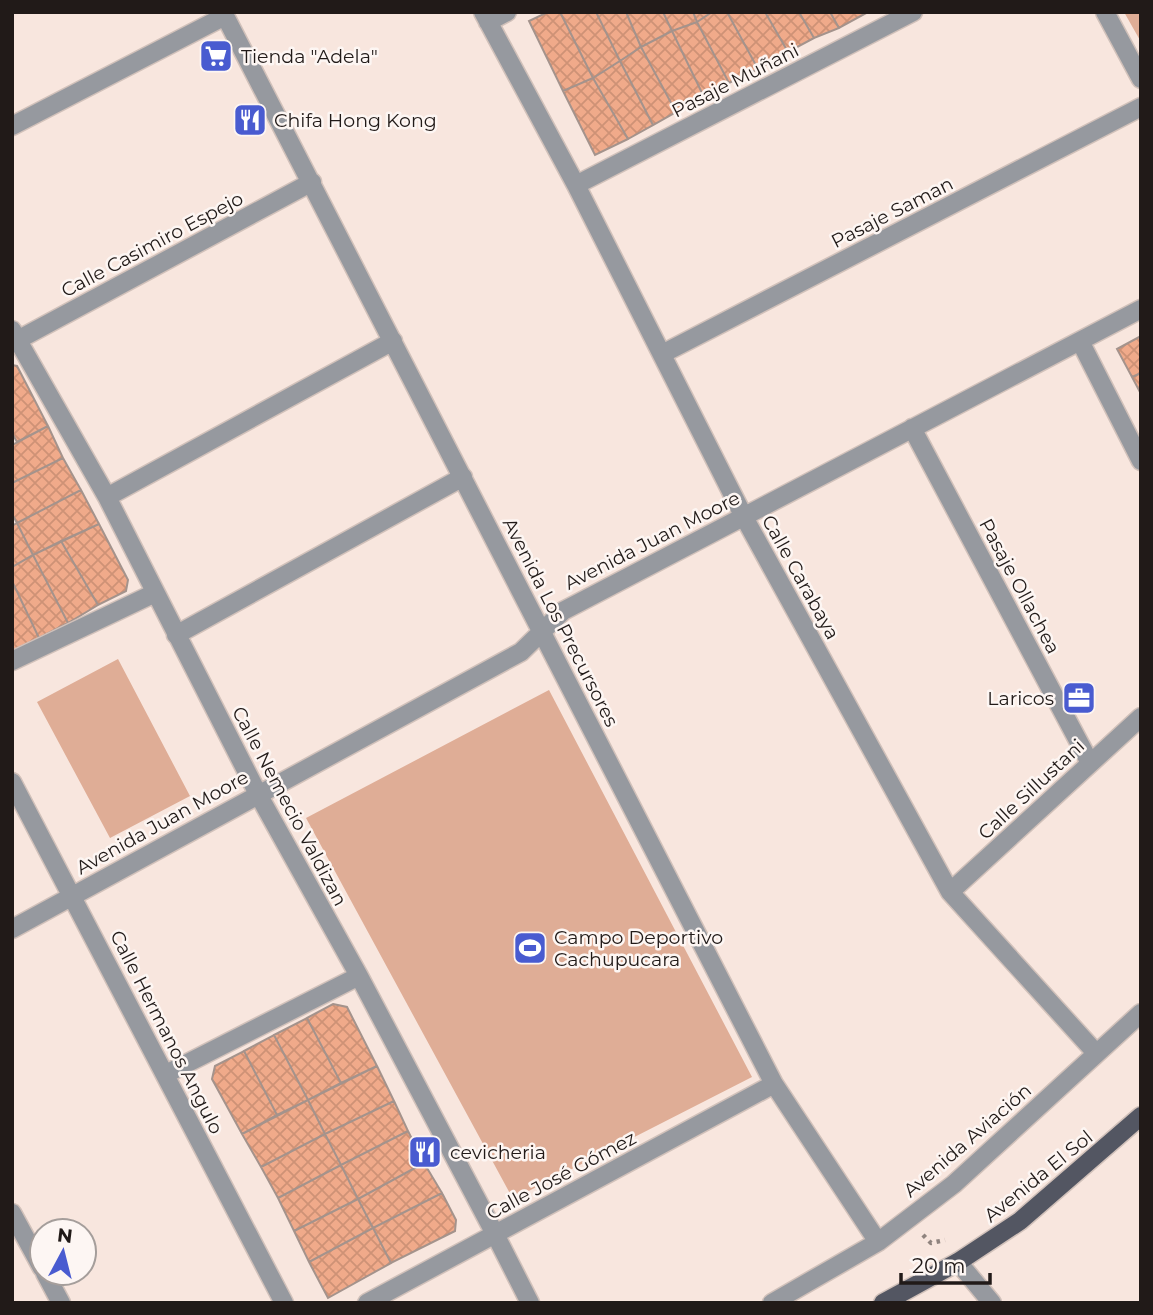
<svg xmlns="http://www.w3.org/2000/svg" width="1153" height="1315" font-family="Montserrat,sans-serif">
  <style>
    .green { fill: #dfad96 }
    .building { fill: url(#building-cross-hatch); stroke: #a4938c; stroke-width: 2 }
    .lines { fill: none; stroke-linecap: round; stroke-linejoin: round }
    .minor-casing { stroke: #d1c1ba; stroke-width: 21 }
    .major-casing { stroke: #d1c1ba; stroke-width: 21 }
    .path { stroke: #8f837e; stroke-width: 4.5; stroke-dasharray: 3.5 5; stroke-linecap: butt }
    .minor { stroke: #96999f; stroke-width: 18 }
    .major { stroke: #535662; stroke-width: 18 }
    .labels { text-anchor: middle; stroke-width: 5; stroke-linejoin: round; paint-order: stroke }
    .poi-label { font-size: 19px; fill: #211a18; stroke: #fdf6f3; text-anchor: start }
    .street-label { font-size: 19px; fill: #211a18; stroke: #fdf6f3 }
  </style>
  <defs>
    <pattern id="building-cross-hatch" width="8" height="8" patternUnits="userSpaceOnUse" patternTransform="scale(1.75)"><rect width="8" height="8" fill="#f0aa8a"/><path d="M0 0l8 8M0 8l8-8" fill="none" stroke="#ce9276"/></pattern>
  </defs>
  <rect width="100%" height="100%" fill="#f8e6de"/>
  <!-- green -->
  <path class="green" d="M1124 12H1141V42Z
    M118 659 190 796 110 838 37 702Z
    M549 690 752 1077 513 1199 306 818Z"/>
  <!-- building -->
  <path class="building" d="M548 12H560L593 78 563 91 529 21Z
    M560 12H596L620 61 593 78Z
    M596 12H626L641 47 620 61Z
    M626 12H663L672 31 641 47Z
    M663 12H693L697 22 672 31Z
    M693 12H712L697 22Z
    M712 12H727L758 69 729 83 697 22Z
    M727 12H765L788 52 758 69Z
    M765 12H799L814 38 788 52Z
    M799 12H830L839 28 814 38Z
    M830 12H868L839 28Z
    M697 22 729 83 704 97 672 31Z
    M672 31 704 97 676 112 641 47Z
    M641 47 676 112 653 125 620 61Z
    M620 61 653 125 628 139 593 78Z
    M593 78 628 139 595 155 563 91Z
    M1141 336V373L1132 377 1117 349Z
    M12 365 17 366 48 426 17 442 12 433Z
    M1141 373V394L1132 377Z
    M48 426 63 458 12 483V445Z
    M63 458 81 490 17 523 12 514V483Z
    M81 490 99 524 33 555 17 523Z
    M17 523 33 555 12 567V526Z
    M99 524 128 580 126 591 98 605 61 541Z
    M61 541 98 605 68 623 33 555Z
    M33 555 68 623 39 638 12 581V567Z
    M12 581 39 638 12 651Z
    M333 1004 347 1007 377 1066 341 1083 307 1018Z
    M307 1018 341 1083 308 1100 274 1035Z
    M274 1035 308 1100 277 1115 244 1051Z
    M244 1051 277 1115 242 1134 212 1079 215 1066Z
    M377 1066 394 1101 325 1134 308 1100Z
    M308 1100 325 1134 261 1167 242 1134Z
    M394 1101 408 1131 341 1165 325 1134Z
    M408 1131 424 1163 358 1199 341 1165Z
    M325 1134 341 1165 278 1198 261 1167Z
    M424 1163 442 1193 373 1228 358 1199Z
    M341 1165 358 1199 294 1231 278 1198Z
    M442 1193 456 1220 455 1231 391 1263 373 1228Z
    M358 1199 373 1228 309 1262 294 1231Z
    M373 1228 391 1263 328 1298 309 1262Z"/>
  <g class="lines">
    <defs>
      <path id="minor" d="M223 12 774 1084 878 1242
        M483 12 576 185 744 517 950 892 1096 1053
        M1105 12 1141 79
        M488 22 507 12
        M12 126 225 16
        M576 185 913 12
        M12 330 107 497 258 794 359 976 495 1234 530 1303
        M1080 341 1141 461
        M12 343 312 182
        M662 354 1141 107
        M912 428 1090 763
        M107 497 393 341
        M176 635 463 477
        M12 661 155 593
        M12 782 284 1303
        M950 892 1141 717
        M12 929 521 652 563 611 1141 309
        M166 1074 359 976
        M12 1213 42 1268
        M958 1262 992 1303
        M45 1273 61 1303
        M367 1303 774 1084
        M772 1303 878 1242 954 1184 1141 1013"/>
      <path id="major" d="M883 1303 958 1262 1020 1221 1141 1116"/>
    </defs>
    <!-- minor casing -->
    <use href="#minor" class="minor-casing"/>
    <!-- major casing -->
    <use href="#major" class="major-casing"/>
    <!-- path -->
    <path class="path" d="M923 1235 931 1243 945 1240"/>
    <!-- minor -->
    <use href="#minor" class="minor"/>
    <!-- major -->
    <use href="#major" class="major"/>
  </g>
  <!-- icons -->
  <defs>
    <symbol id="supermarket-square" viewBox="-11 -11 22 22"><rect x="-9" y="-9" width="18" height="18" rx="4" fill="#495bd0" stroke="#fdf6f3"/><path d="M-6-5.5h2.5l.6 2H6L4.5 2H-2.5L-4.4-4H-6ZM-1.5 3.2a1.3 1.3 0 1 0 .1 0ZM3 3.2a1.3 1.3 0 1 0 .1 0Z" fill="#fff"/></symbol>
    <symbol id="restaurant-square" viewBox="-11 -11 22 22"><rect x="-9" y="-9" width="18" height="18" rx="4" fill="#495bd0" stroke="#fdf6f3"/><path d="M-5-6h1v4h1v-4h1v4h1v-4h1v5L-1.5 .5V6h-2V.5L-5-1ZM5-6V6H3V1.5H1.5Q1.5-4 5-6Z" fill="#fff"/></symbol>
    <symbol id="office-square" viewBox="-11 -11 22 22"><rect x="-9" y="-9" width="18" height="18" rx="4" fill="#495bd0" stroke="#fdf6f3"/><path d="M-6-3h4V-5.5h4V-3h4V5H-6ZM-1-4.5V-3h2v-1.5ZM-6 0V1H6V0Z" fill="#fff"/></symbol>
    <symbol id="stadium-square" viewBox="-11 -11 22 22"><rect x="-9" y="-9" width="18" height="18" rx="4" fill="#495bd0" stroke="#fdf6f3"/><path d="M0-5a6.5 5 0 1 0 0 10a6.5 5 0 1 0 0-10ZM-3.5-1.8h7v3.6h-7Z" fill="#fff"/></symbol>
  </defs>
  <g fill-rule="evenodd">
    <use href="#supermarket-square" x="197" y="37" width="38" height="38"/>
    <use href="#restaurant-square" x="231" y="101" width="38" height="38"/>
    <use href="#office-square" x="1060" y="679" width="38" height="38"/>
    <use href="#stadium-square" x="511" y="929" width="38" height="38"/>
    <use href="#restaurant-square" x="406" y="1133" width="38" height="38"/>
  </g>
  <g class="labels">
    <!-- poi labels -->
    <g class="poi-label">
      <text x="241" y="63">Tienda "Adela"</text>
      <text x="274" y="127">Chifa Hong Kong</text>
      <text x="1054" y="705" text-anchor="end">Laricos</text>
      <text x="554" y="944">Campo Deportivo<tspan x="554" dy="22">Cachupucara</tspan></text>
      <text x="450" y="1159">cevicheria</text>
    </g>
    <!-- street labels -->
    <g class="street-label">
      <text transform="translate(735 80) rotate(-27)" y="7">Pasaje Muñani</text>
      <text transform="translate(892 212) rotate(-27)" y="7">Pasaje Saman</text>
      <text transform="translate(152 244) rotate(-28)" y="7">Calle Casimiro Espejo</text>
      <text transform="translate(652 540) rotate(-27)" y="7">Avenida Juan Moore</text>
      <text transform="translate(801 577) rotate(61)" y="7">Calle Carabaya</text>
      <text transform="translate(1020 586) rotate(62)" y="7">Pasaje Ollachea</text>
      <text transform="translate(561 622) rotate(63)" y="7">Avenida Los Precursores</text>
      <text transform="translate(1031 789) rotate(-43)" y="7">Calle Sillustani</text>
      <text transform="translate(290 806) rotate(62)" y="7">Calle Nemecio Valdizan</text>
      <text transform="translate(162 822) rotate(-29)" y="7">Avenida Juan Moore</text>
      <text transform="translate(167 1032) rotate(63)" y="7">Calle Hermanos Angulo</text>
      <text transform="translate(967 1140) rotate(-41)" y="7">Avenida Aviación</text>
      <text transform="translate(561 1175) rotate(-28)" y="7">Calle José Gómez</text>
      <text transform="translate(1038 1176) rotate(-39)" y="7">Avenida El Sol</text>
    </g>
  </g>
  <!-- border -->
  <rect width="1153" height="1315" fill="none" stroke="#211a18" stroke-width="28"/>
  <!-- north arrow -->
  <g transform="translate(63 1252) rotate(7)"><circle r="33" fill="#fdf6f3" stroke="#a59e9b" stroke-width="2"/>
  <path d="M0-5L12 26L0 18L-12 26Z" fill="#495bd0"/>
  <text y="-10" font-size="19" font-weight="bold" text-anchor="middle" fill="#211a18">N</text>
  </g>
  <!-- scale -->
  <path d="M901 1273v10h89v-10" fill="none" stroke="#211a18" stroke-width="3.5"/>
  <text x="912" y="1273" font-size="21" fill="#211a18" stroke="#fdf6f3" stroke-width="5" paint-order="stroke">20 m</text>
</svg>
